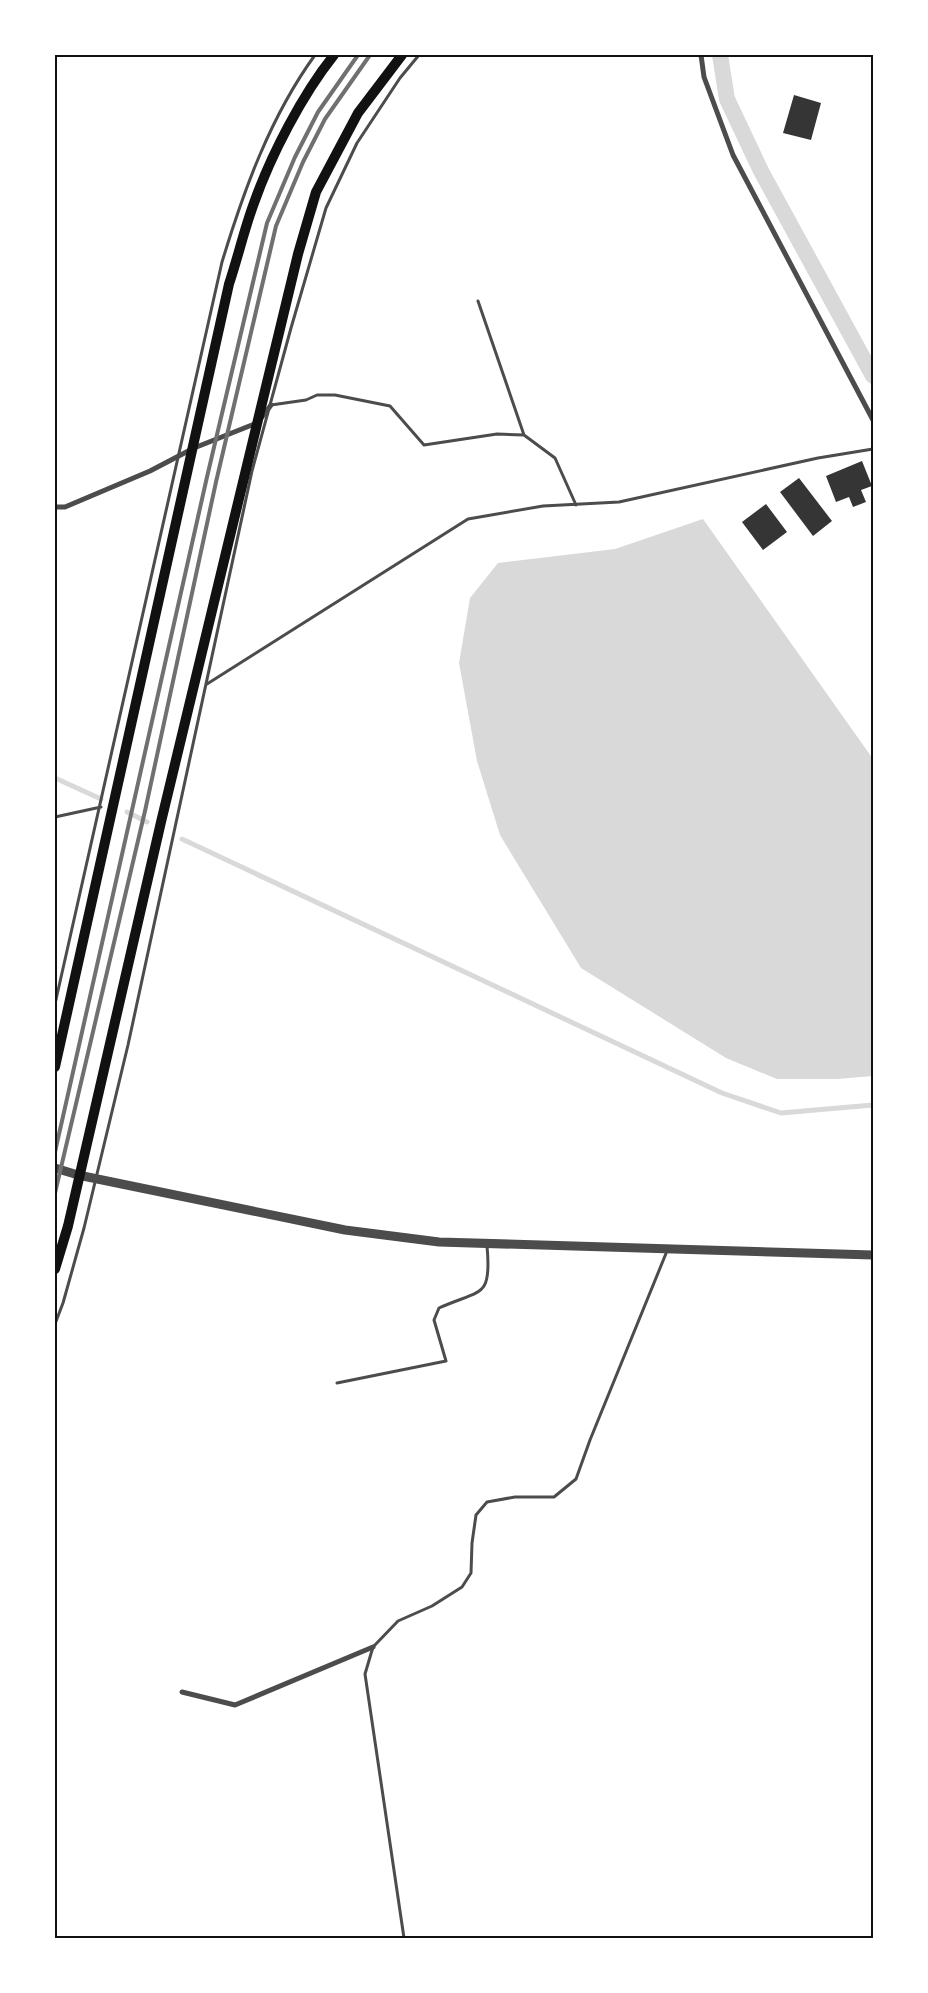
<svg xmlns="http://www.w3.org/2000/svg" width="928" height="1993" font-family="'Golos Text',sans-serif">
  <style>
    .water { fill: #d9d9d9 }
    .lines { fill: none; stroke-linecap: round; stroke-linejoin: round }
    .stream { stroke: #d9d9d9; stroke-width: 5 }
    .canal { stroke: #d9d9d9; stroke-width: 16 }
    .building { fill: #353535 }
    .service { stroke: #4c4c4c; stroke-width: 3 }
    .minor { stroke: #4c4c4c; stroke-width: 5 }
    .tertiary { stroke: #4c4c4c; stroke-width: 9 }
    .secondary { stroke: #111; stroke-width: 10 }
    .rail { stroke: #707070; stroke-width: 4 }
    .neatline { fill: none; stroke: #111; stroke-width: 2 }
  </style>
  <rect width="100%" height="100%" fill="#fff"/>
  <!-- water -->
  <path class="water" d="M703 519 873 759V1076L837 1079H777L726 1058 581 968 500 835 477 761 459 663 470 598 498 563 615 549Z"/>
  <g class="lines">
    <!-- stream -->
    <path class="stream" d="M55 778 101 799
      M127 812 147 822
      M182 839 722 1093 781 1113 873 1105"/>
    <!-- canal -->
    <path class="canal" d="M720 55 727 99 761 171 873 376"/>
  </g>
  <!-- building -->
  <path class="building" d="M794 95 821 103 811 140 783 133Z
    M862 461 872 486 861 490 866 502 853 507 849 497 836 502 826 476Z
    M799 478 832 521 813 536 780 492Z
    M766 504 787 532 763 550 742 522Z"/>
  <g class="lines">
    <!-- service -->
    <path class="service" d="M478 301 524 435
      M271 405 306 400 317 395H335L390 406 424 445 497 434 524 435 555 458 576 505
      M207 684 468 519 543 506 619 502 818 458 873 449
      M55 817 101 807
      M55 1004 222 262C244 190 270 117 315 55
      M55 1324 63 1303 84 1228 128 1045 252 471 291 328 326 208 357 143 400 78 419 55
      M337 1383 446 1361 434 1320 439 1308C481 1289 492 1299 487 1246
      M404 1938 365 1674 373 1647 398 1621 432 1606 462 1587 471 1573 472 1543 476 1515 487 1502 515 1497H554L576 1479 590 1440 667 1251"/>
    <!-- minor -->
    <path class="minor" d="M701 55 704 77 733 155 873 420
      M262 417 271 405
      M55 507H65L150 471 194 448 257 423
      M182 1692 235 1705 373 1647"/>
    <!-- tertiary -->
    <path class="tertiary" d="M55 1168 78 1175 345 1230 439 1242 873 1255"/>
    <!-- secondary -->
    <path class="secondary" d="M55 1067 229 284C238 257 244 230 254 203 271 155 302 95 334 55
      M55 1269 68 1226 161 822 298 254 316 192 358 113 402 55"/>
    <!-- rail -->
    <path class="rail" d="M55 1152 207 477 267 223 295 157 318 112 358 55
      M55 1193 145 811 216 482 276 226 303 162 325 119 370 55"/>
  </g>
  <!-- border -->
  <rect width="928" height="1993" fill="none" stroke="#ffffff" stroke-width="112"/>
  <rect x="56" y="56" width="816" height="1881" class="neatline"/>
</svg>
